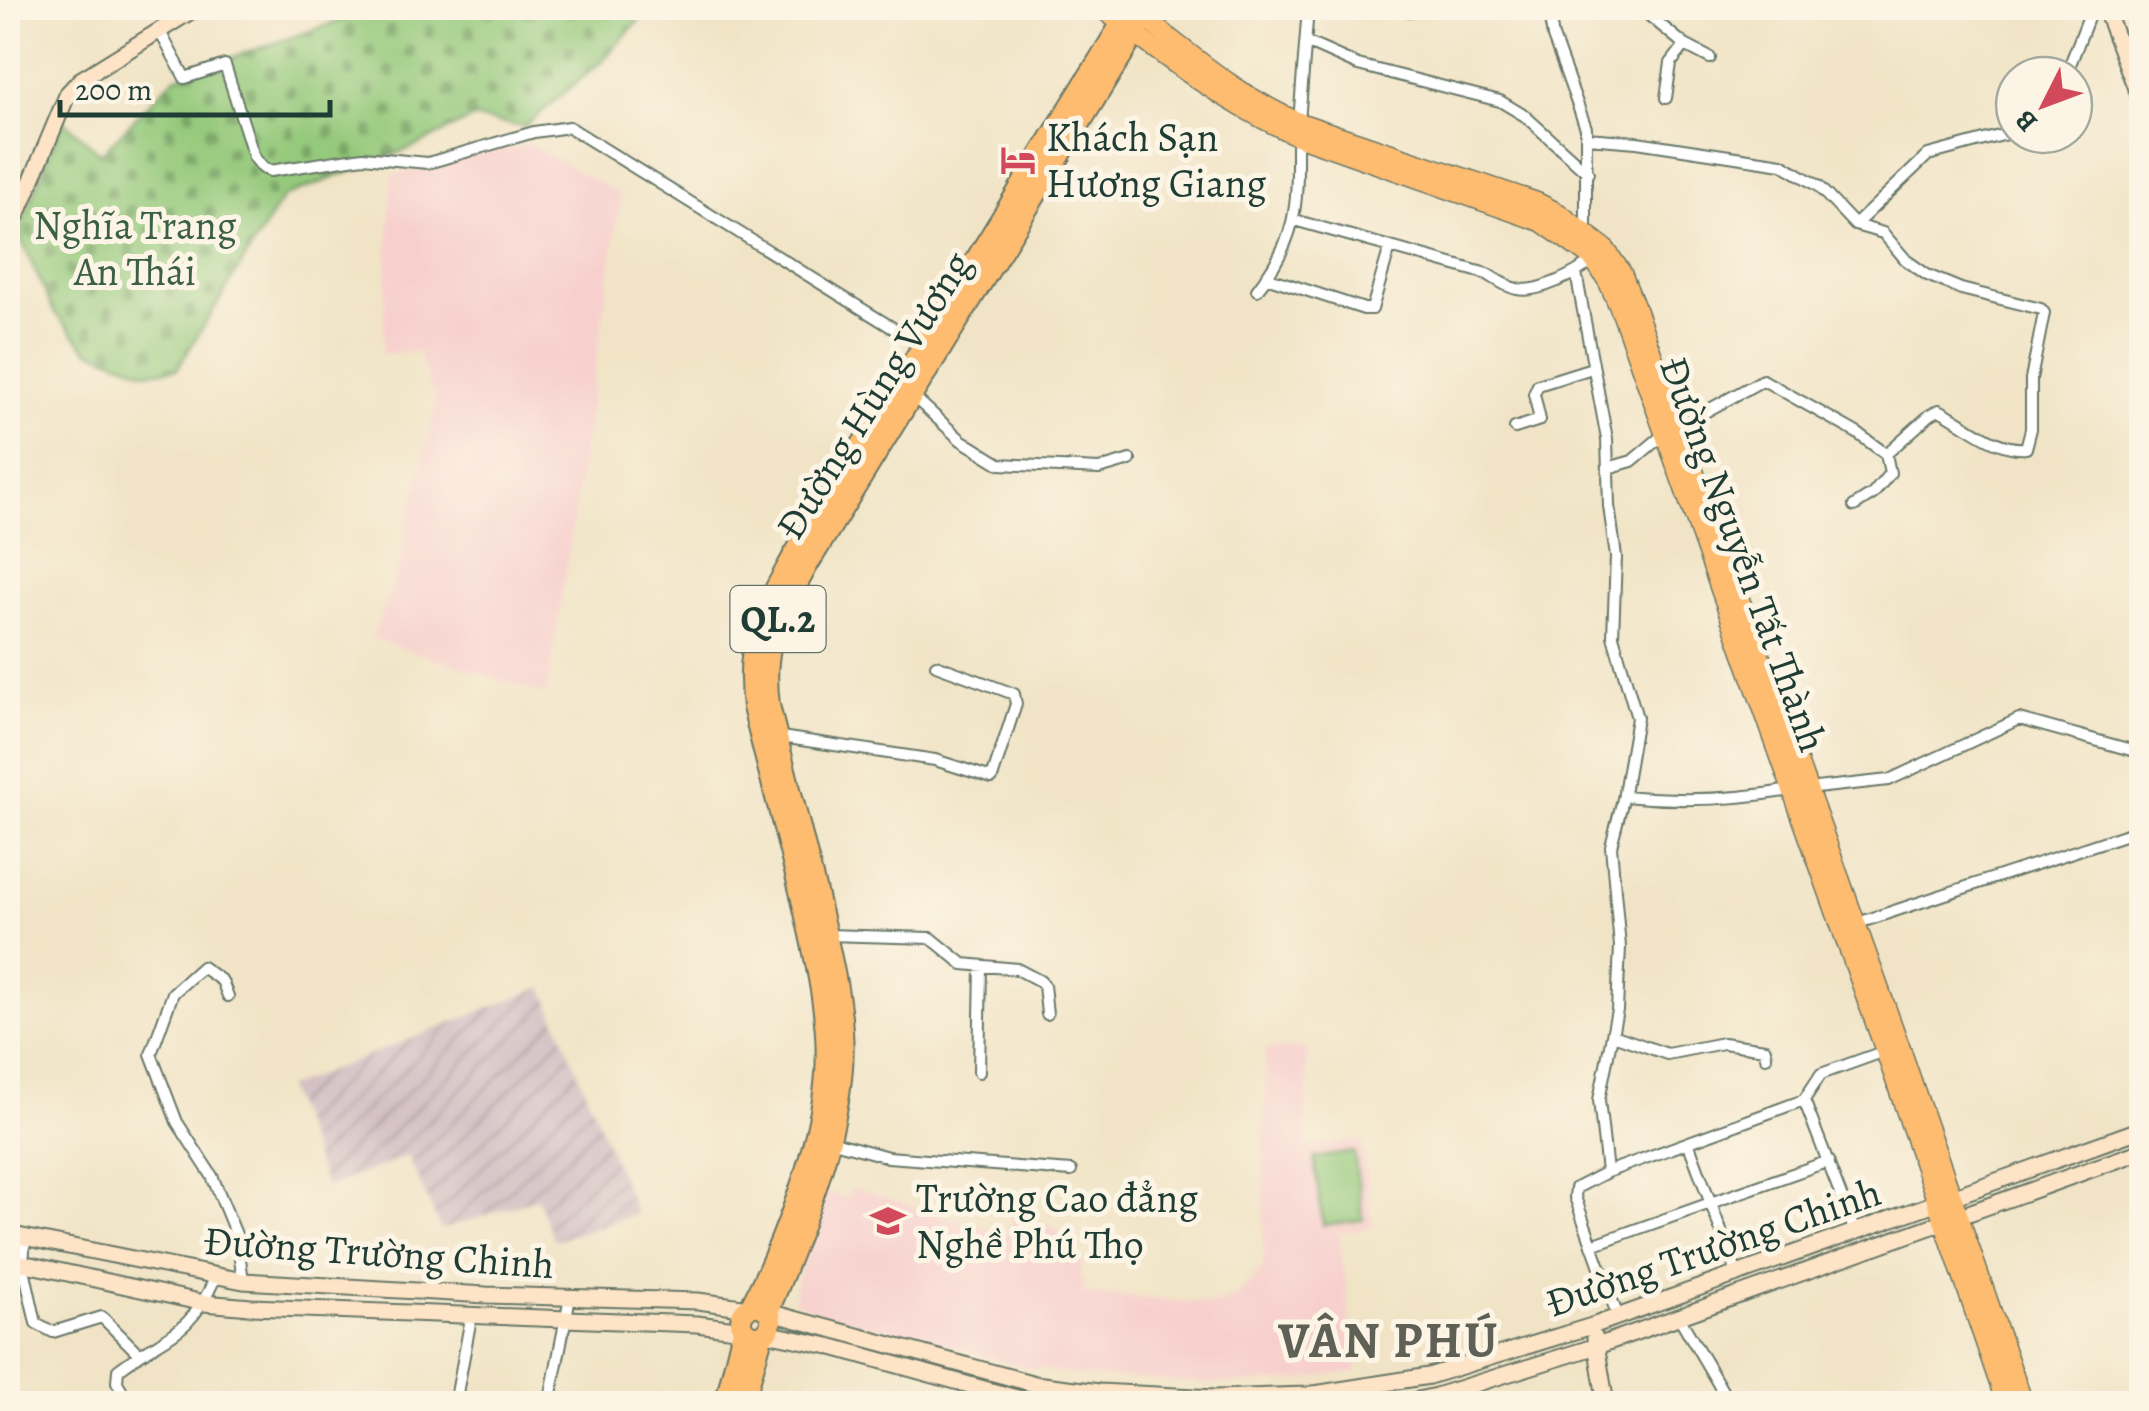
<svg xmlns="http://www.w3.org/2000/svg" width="2149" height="1411" font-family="Alegreya,serif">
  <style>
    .built { fill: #f7d0cd }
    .industrial { fill: url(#industrial-furrows) }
    .cemetery { fill: url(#cemetery-stones); stroke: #5a8358; stroke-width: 2.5 }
    .garden { fill: #95c97b; stroke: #5a8358; stroke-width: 2.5 }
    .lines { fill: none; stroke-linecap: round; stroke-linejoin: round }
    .street-casing { stroke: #687767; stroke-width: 14 }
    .secondary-casing { stroke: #687767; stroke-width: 19 }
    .primary-casing { stroke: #687767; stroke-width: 21 }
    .highway-casing { stroke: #687767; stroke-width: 24 }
    .street { stroke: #fff; stroke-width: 10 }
    .secondary { stroke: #fee4c6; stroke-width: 15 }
    .primary { stroke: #fdbc70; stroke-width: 18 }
    .highway { stroke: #fdbc70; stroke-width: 20 }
    .labels { text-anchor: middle; stroke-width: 10; stroke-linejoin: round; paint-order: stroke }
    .shield { fill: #fcf5e5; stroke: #617469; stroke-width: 2.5 }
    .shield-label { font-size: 38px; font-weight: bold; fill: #1f3d34 }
    .poi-label { font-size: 40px; fill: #1f3d34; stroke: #fcf5e5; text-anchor: start }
    .park-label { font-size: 40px; fill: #3c6046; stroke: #fcf5e5 }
    .street-label { font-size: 40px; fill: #1f3d34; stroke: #fcf5e5 }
    .district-label { font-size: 50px; font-weight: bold; letter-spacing: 2.5px; fill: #5f6056; stroke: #fcf5e5 }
  </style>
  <defs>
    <pattern id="industrial-furrows" width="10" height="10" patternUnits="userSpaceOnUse" patternTransform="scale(2.5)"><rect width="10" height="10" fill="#d2bec3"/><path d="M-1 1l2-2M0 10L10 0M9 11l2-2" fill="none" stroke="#aa9c9f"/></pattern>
    <pattern id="cemetery-stones" width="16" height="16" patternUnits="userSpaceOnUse" patternTransform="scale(2.5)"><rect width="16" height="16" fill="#95c97b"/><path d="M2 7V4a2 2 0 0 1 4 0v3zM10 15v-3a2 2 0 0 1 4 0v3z" fill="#79a466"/></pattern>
  </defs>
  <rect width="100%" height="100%" fill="#fcf5e5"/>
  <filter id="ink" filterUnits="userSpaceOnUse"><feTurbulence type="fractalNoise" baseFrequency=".01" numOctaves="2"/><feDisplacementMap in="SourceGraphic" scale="20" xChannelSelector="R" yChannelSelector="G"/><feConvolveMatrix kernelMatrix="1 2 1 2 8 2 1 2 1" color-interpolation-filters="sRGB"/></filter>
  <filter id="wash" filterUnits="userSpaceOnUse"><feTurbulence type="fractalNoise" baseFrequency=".0048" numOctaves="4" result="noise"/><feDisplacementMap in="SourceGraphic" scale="40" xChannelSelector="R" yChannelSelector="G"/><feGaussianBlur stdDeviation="2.25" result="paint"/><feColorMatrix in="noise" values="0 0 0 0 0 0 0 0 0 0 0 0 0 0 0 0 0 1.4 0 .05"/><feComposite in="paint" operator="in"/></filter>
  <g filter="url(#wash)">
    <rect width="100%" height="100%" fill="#f1e4c6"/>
    <!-- built -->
    <path class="built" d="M529 144 621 195 547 695 372 638 396 576 436 402 417 351 382 354 392 175Z
      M1307 1048V1147L1362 1140 1373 1228 1339 1233 1357 1371 1287 1382 1213 1384 1073 1375 1030 1368 810 1310 794 1301 796 1283 826 1191 848 1198 852 1187 1006 1235 1013 1214 1057 1229 1060 1235 1068 1236 1083 1264 1079 1274 1084 1284 1082 1293 1215 1304 1235 1297 1257 1276 1263 1266 1265 1049Z"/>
    <!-- industrial -->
    <path class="industrial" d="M543 987 636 1214 554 1241 537 1198 441 1230 408 1156 326 1187 286 1088Z"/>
    <!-- cemetery -->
    <path class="cemetery" d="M349 8H650L603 60 524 127 473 118 414 147 283 197 177 369 147 372 88 350 54 312 18 233 63 120 101 154 175 77 354 16Z"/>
    <!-- garden -->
    <path class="garden" d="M1354 1152 1363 1220 1323 1225 1314 1158Z"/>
  </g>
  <g filter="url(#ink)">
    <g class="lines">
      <defs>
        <path id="street" d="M151 8 171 22
          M1401 8 1410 11 1415 8
          M1548 8 1553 37 1586 128V231
          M1640 8 1685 45 1710 58
          M159 30 185 78 225 65 254 157 263 168 270 171 363 157 428 163 534 132 569 127 925 348
          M1306 42 1358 65 1500 101 1525 116 1588 173
          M2066 75 2092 8
          M1666 98 1671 63 1685 45
          M1299 122 1308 8
          M1587 138 1637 142 1782 164 1818 186 1855 225 1883 233 1906 260 1927 275 1961 289 2041 309 2044 313 2031 379V429L2026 448C1995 451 1966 423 1939 410L1930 415 1886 454
          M1294 220 1487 274C1496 279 1506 287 1517 289 1536 294 1580 273 1593 259
          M1855 225 1928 155 2014 132
          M1576 273 1607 439 1609 506 1616 557 1613 636 1637 718 1623 799 1611 846 1620 947 1617 1010 1599 1100 1607 1172
          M1266 277 1364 309H1372L1390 247
          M1257 290C1300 235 1297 203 1297 136
          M914 397 961 440 1000 464 1099 469 1130 460
          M1515 428 1540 420 1534 394 1538 385 1592 368
          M1608 468 1632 461 1663 435 1763 380 1857 433 1886 454 1890 473 1873 494 1854 506
          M774 736 935 760 992 778 1016 704 1014 694 936 665
          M1807 789 1889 780 2019 719 2142 753
          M1624 796C1681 802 1735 800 1791 790
          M1855 924 2142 829
          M826 935 931 938 963 964 1017 969 1040 981 1044 985 1047 1014
          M228 996 222 981 202 967 173 993 151 1054 177 1122 212 1176 237 1237 243 1281
          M1613 1035 1667 1054 1723 1043 1765 1049 1766 1057
          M979 1072 981 966
          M1804 1100 1855 1232
          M830 1141 888 1157 1071 1171
          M1688 1142 1737 1274
          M25 1238 23 1264 36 1323 53 1332 102 1317 139 1354
          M1592 1245 1829 1161
          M1618 1317 1575 1197 1576 1188 1607 1172 1804 1100 1821 1074 1885 1051
          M1679 1317 1730 1404
          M130 1404 117 1382 118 1370C164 1334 188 1340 215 1278
          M455 1404 471 1318
          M549 1404 570 1297"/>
        <path id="secondary" d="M2105 8 2142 104
          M8 228 18 213 68 93 80 80 196 8
          M8 1234 243 1281 486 1295 698 1301 749 1308
          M8 1260 204 1303 251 1307 697 1324 743 1330
          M768 1312 1035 1384 1099 1392 1215 1398 1308 1395 1429 1376 1592 1326 2142 1129
          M766 1333 829 1346 1038 1404
          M1595 1338 1606 1404
          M1400 1404 1436 1396 1597 1346 2142 1151"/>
        <path id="primary" d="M1101 8C1165 58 1222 102 1297 136L1541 222 1593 259 1608 282 1622 315 1885 1051 2006 1404
          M1135 11C1189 52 1236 95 1299 122L1537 202 1559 213 1605 248 1622 273 1635 306 1900 1046 2024 1404"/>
        <path id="highway" d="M741 1321a15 15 0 1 1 30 0a15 15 0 1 1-30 0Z
          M750 1307C783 1245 821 1144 826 1074 830 1019 816 961 804 908 788 840 769 774 753 707 744 639 763 612 794 555L1131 8
          M768 1312C798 1237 832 1160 841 1079 848 1021 832 961 819 905 803 838 785 772 769 705 761 641 779 618 808 564L1151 8
          M725 1404 743 1330
          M743 1404 762 1336"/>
      </defs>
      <!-- street casing -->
      <use href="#street" class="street-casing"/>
      <!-- secondary casing -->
      <use href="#secondary" class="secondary-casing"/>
      <!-- primary casing -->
      <use href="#primary" class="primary-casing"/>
      <!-- highway casing -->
      <use href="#highway" class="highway-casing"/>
      <!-- street -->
      <use href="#street" class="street"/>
      <!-- secondary -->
      <use href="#secondary" class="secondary"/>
      <!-- primary -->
      <use href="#primary" class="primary"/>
      <!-- highway -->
      <use href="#highway" class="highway"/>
    </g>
  </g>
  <!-- icons -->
  <defs>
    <symbol id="hotel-bare" viewBox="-9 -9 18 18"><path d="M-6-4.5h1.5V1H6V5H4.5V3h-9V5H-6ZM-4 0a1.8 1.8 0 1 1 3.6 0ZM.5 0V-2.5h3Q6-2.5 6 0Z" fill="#d1495b" stroke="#fcf5e5" stroke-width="2.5" paint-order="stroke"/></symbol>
    <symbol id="university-bare" viewBox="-9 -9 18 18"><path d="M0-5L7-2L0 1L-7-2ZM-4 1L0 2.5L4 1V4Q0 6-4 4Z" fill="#d1495b" stroke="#fcf5e5" stroke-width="2.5" paint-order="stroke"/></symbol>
  </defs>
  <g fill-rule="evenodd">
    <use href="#hotel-bare" x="993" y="135" width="50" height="50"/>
    <use href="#university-bare" x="863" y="1196" width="50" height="50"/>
  </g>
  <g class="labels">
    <!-- shield labels -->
    <rect class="shield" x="730.5" y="586" width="95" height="66" rx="8"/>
    <g class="shield-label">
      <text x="778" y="632">QL.2</text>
    </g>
    <!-- poi labels -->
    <g class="poi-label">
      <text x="1046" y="151">Khách Sạn<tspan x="1046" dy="46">Hương Giang</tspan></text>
      <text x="916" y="1212">Trường Cao đẳng<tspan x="916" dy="46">Nghề Phú Thọ</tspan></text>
    </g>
    <!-- park labels -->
    <g class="park-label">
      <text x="135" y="239">Nghĩa Trang<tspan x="135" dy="46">An Thái</tspan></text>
    </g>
    <!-- street labels -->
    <g class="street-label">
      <text transform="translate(873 395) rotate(-58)" y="14">Đường Hùng Vương</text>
      <text transform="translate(1744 554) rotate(70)" y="14">Đường Nguyễn Tất Thành</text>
      <text transform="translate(1713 1247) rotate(-19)" y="14">Đường Trường Chinh</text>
      <text transform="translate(379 1252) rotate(4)" y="14">Đường Trường Chinh</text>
    </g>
    <!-- district labels -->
    <g class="district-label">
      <text x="1389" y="1357">VÂN PHÚ</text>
    </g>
  </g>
  <!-- margin -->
  <rect width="2149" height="1411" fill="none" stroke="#fcf5e5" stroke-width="40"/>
  <!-- north arrow -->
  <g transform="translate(2044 105) rotate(228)"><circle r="48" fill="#fcf5e5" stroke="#a4ab9e" stroke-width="2.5"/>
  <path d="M0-8L18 38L0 25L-18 38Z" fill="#d1495b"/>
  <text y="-15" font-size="28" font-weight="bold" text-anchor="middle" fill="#1f3d34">B</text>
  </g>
  <!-- scale -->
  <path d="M60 100v15h270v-15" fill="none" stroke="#1f3d34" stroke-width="5"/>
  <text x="75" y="100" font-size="30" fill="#1f3d34" stroke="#fcf5e5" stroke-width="8" paint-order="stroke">200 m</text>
</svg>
